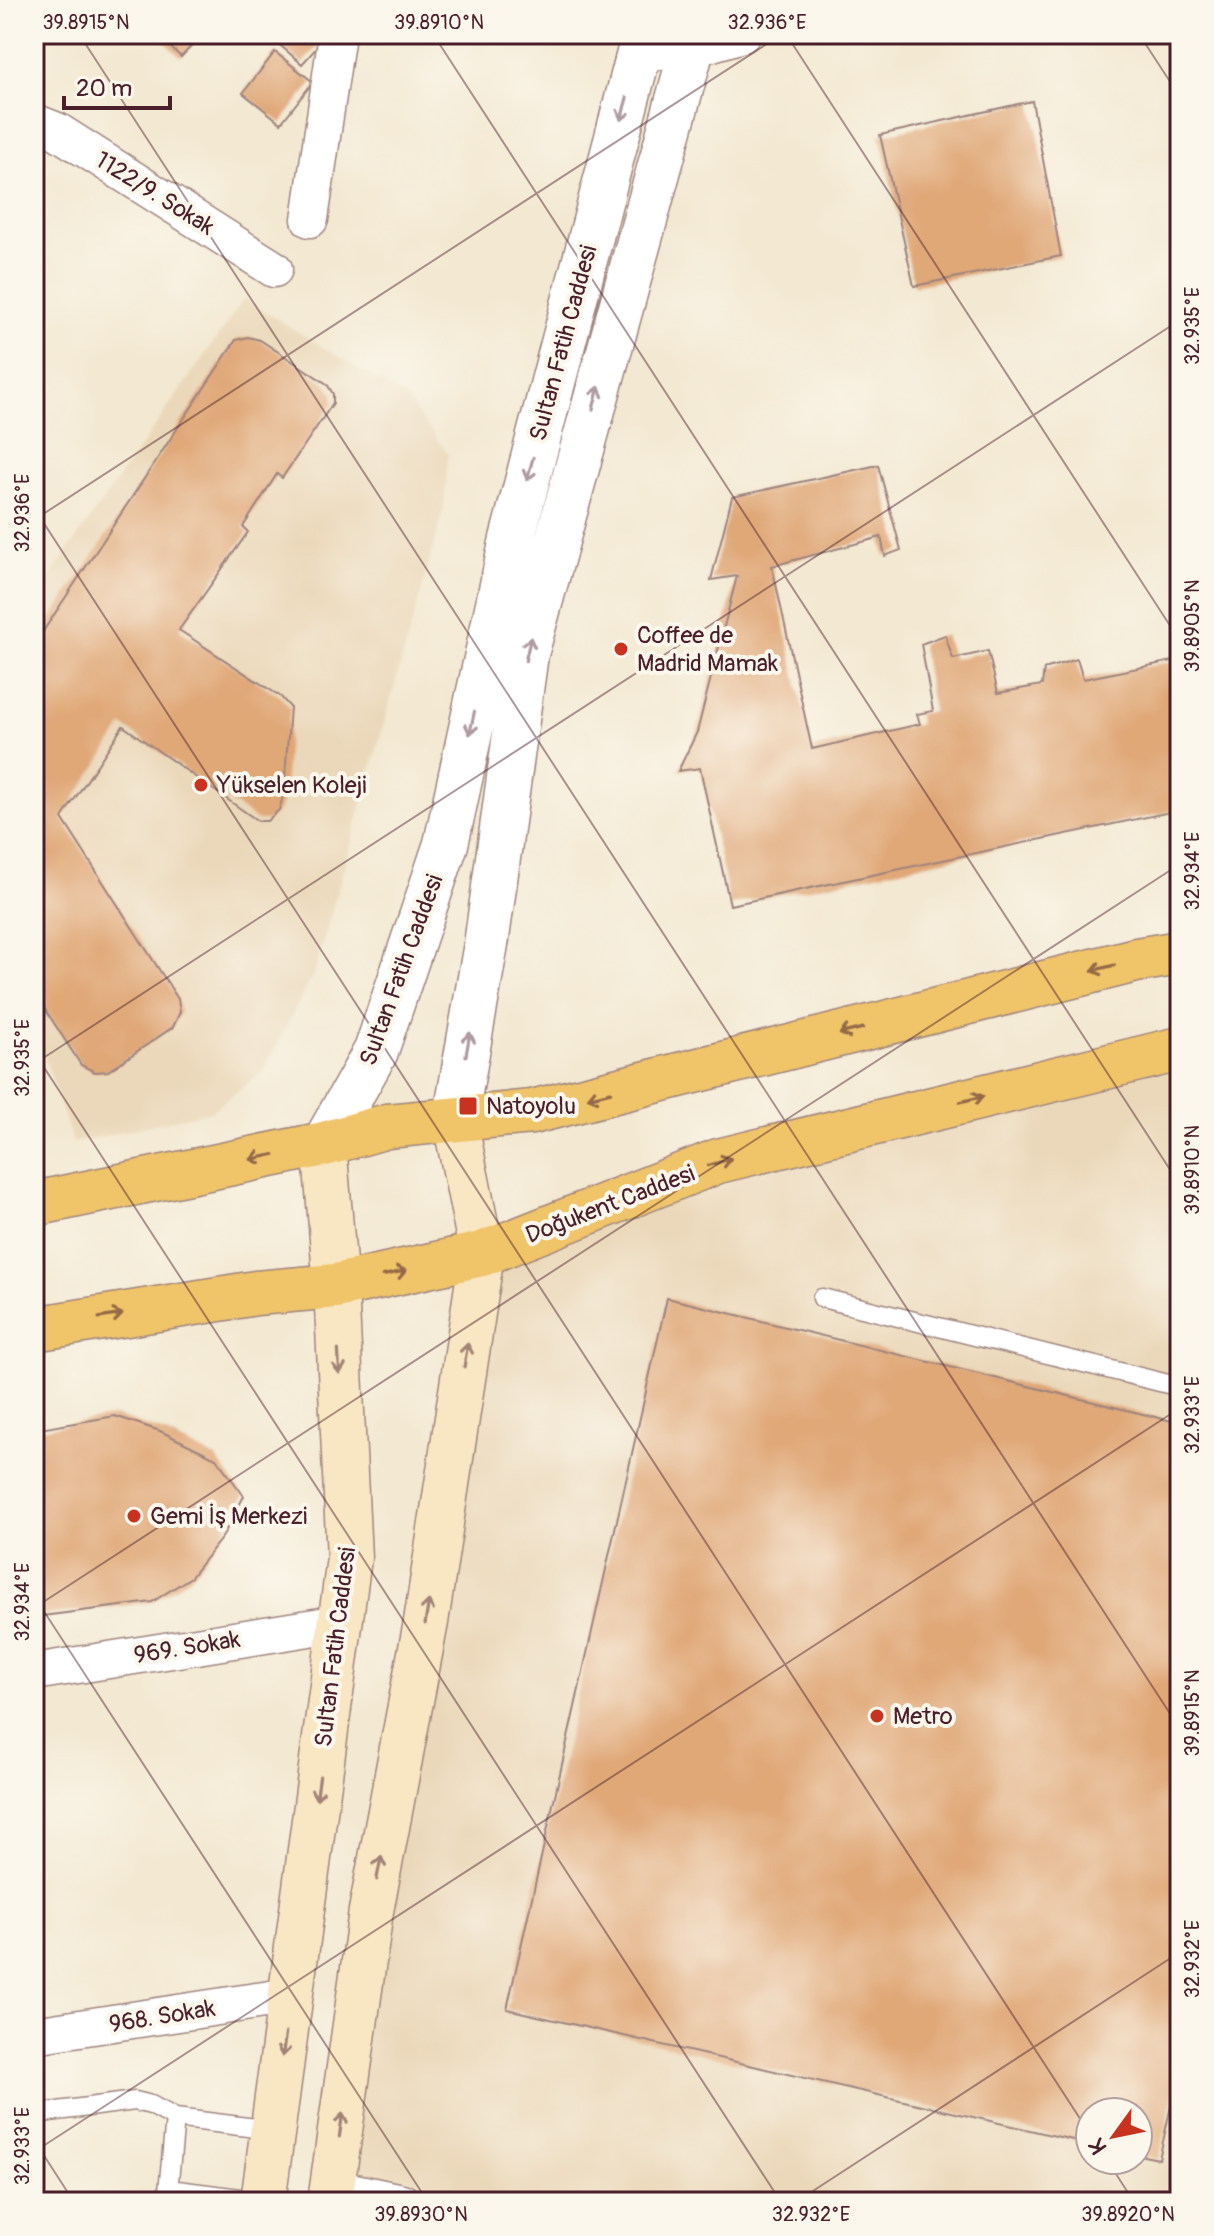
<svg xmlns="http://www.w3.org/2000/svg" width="1214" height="2236" font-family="Pangolin,sans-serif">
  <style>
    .built { fill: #ebd8ba; fill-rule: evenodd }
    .building { fill: #e0a777 }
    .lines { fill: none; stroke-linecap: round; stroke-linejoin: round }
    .service-casing { stroke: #9e847e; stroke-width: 21 }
    .minor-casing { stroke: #9e847e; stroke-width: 39 }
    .tertiary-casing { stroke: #9e847e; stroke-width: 47 }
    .secondary-casing { stroke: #9e847e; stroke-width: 47 }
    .primary-casing { stroke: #9e847e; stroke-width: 47 }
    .service { stroke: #fff; stroke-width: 18 }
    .minor { stroke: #fff; stroke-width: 36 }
    .tertiary { stroke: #fff; stroke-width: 44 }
    .secondary { stroke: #f9e7c3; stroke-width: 44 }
    .primary { stroke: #f0c469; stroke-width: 44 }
    .oneway { stroke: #ae9aa0 }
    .oneway2 { stroke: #956947 }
    .oneway3 { stroke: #a28377 }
    .ticks { fill: none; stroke: #4a1f2b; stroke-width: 2; stroke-opacity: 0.45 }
    .poi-dot { fill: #c8321e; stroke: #fbf7ec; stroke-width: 3 }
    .labels { text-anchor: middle; stroke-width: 8; stroke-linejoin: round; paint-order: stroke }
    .street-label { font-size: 24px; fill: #4a1f2b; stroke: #fbf7ec }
    .poi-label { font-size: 24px; fill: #4a1f2b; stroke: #fbf7ec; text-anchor: start }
    .neatline { fill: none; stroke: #4a1f2b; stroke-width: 3 }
    .ticks-label { font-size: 20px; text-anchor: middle; fill: #4a1f2b }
  </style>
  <rect width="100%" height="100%" fill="#fbf7ec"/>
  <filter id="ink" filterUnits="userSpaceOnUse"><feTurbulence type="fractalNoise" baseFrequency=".0125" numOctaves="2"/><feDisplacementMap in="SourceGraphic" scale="16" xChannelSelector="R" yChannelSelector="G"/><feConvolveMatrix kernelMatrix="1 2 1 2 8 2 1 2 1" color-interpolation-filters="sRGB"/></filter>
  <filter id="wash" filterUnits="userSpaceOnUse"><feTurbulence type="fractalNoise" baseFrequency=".006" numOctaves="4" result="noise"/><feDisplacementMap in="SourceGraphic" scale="32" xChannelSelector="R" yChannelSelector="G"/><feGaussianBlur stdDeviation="1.8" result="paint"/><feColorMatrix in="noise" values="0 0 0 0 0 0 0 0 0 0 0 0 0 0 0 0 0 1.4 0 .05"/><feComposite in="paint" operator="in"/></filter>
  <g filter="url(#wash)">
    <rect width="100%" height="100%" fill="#f3e8d1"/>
    <!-- built -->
    <path class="built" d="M244 299 405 397 448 454 444 509 315 971 263 1072 211 1111 73 1143 42 1050H34V599Z
      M1180 1049V2202H402L332 2187 482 1254 718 1161ZM1090 2112H1138V2160H1090Z"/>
    <g id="blocks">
      <!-- building -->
      <path class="building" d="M156 34H203L181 57Z
        M267 34H329L302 64Z
        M275 52 313 82 281 123 243 93Z
        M1032 101 1061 256 914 286 880 135Z
        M248 337 260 340 327 384 333 394V403L282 478 277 474 243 527 248 532 179 630 281 697 290 707 284 793 279 810 267 821H258L123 726 62 818 178 999 180 1012 173 1027 108 1071 95 1072 81 1065 34 992V645L236 340Z
        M878 465 901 550 885 556 881 537 772 566 812 749 920 724 917 714 933 711 921 644 945 635 953 659 988 651 998 693 1042 685 1044 669 1077 659 1083 679 1173 661 1180 636V810L730 905 700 768 678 771 697 732 737 576 711 580 732 497Z
        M667 1298 1180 1423V2066L1159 2159 1138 2155V2112H1090V2144L507 2009Z
        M115 1416 160 1431 216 1458 244 1496 223 1536 191 1577 152 1602 34 1617V1430Z"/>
    </g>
  </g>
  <g filter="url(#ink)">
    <use href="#blocks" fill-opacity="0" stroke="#9e847e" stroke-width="2"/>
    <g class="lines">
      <defs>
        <path id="service" d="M822 1298 1180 1387
          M34 2114 135 2101 151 2105 175 2118 272 2130
          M169 2189 263 2201
          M167 2202 175 2118"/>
        <path id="minor" d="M639 53 692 49 742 34
          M34 122 57 131 274 269
          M310 219 337 34
          M34 1672 340 1623
          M34 2035 290 1996
          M332 2187 402 2202"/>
        <path id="tertiary" d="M455 1121 487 938 526 654 696 34
          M324 1144 376 1051 446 844 512 539 644 34"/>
        <path id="secondary" d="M263 2202 349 1558 336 1286 324 1144
          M330 2202 371 1911 426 1622 482 1254 455 1121"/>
        <path id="primary" d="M34 1204 324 1144 387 1126 532 1112 1136 960 1180 953
          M34 1329 256 1293 336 1286 482 1254 718 1161 1180 1049"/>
      </defs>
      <!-- service casing -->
      <use href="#service" class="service-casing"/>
      <!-- minor casing -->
      <use href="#minor" class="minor-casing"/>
      <!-- tertiary casing -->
      <use href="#tertiary" class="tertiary-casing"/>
      <!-- secondary casing -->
      <use href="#secondary" class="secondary-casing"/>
      <!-- primary casing -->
      <use href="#primary" class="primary-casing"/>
      <!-- service -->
      <use href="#service" class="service"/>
      <!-- minor -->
      <use href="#minor" class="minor"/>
      <!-- tertiary -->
      <use href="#tertiary" class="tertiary"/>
      <!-- secondary -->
      <use href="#secondary" class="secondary"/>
      <!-- primary -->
      <use href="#primary" class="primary"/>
    </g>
    <!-- one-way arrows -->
    <defs><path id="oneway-shaft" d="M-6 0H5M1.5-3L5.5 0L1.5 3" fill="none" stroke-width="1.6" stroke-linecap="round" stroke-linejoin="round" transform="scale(2)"/></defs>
    <g class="oneway">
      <use href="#oneway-shaft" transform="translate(624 109) rotate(105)"/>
      <use href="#oneway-shaft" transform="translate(596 398) rotate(-75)"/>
      <use href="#oneway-shaft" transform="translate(530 469) rotate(105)"/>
      <use href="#oneway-shaft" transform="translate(528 649) rotate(-77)"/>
      <use href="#oneway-shaft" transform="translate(472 723) rotate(102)"/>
      <use href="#oneway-shaft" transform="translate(468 1044) rotate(-80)"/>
    </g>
    <g class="oneway2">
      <use href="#oneway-shaft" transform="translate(1103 968) rotate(166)"/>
      <use href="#oneway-shaft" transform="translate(851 1031) rotate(166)"/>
      <use href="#oneway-shaft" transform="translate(599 1095) rotate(166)"/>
      <use href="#oneway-shaft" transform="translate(972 1099) rotate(-14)"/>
      <use href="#oneway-shaft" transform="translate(262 1157) rotate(168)"/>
      <use href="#oneway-shaft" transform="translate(720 1162) rotate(-17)"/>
      <use href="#oneway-shaft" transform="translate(395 1273) rotate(-12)"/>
      <use href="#oneway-shaft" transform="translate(111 1316) rotate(-9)"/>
    </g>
    <g class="oneway3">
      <use href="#oneway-shaft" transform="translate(466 1355) rotate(-81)"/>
      <use href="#oneway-shaft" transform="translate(339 1362) rotate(87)"/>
      <use href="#oneway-shaft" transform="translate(427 1612) rotate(-81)"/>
      <use href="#oneway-shaft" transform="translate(318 1788) rotate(98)"/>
      <use href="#oneway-shaft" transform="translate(379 1868) rotate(-79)"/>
      <use href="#oneway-shaft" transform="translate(284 2045) rotate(98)"/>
      <use href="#oneway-shaft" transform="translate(341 2125) rotate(-82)"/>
    </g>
  </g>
  <!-- ticks -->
  <path class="ticks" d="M79 34 1180 1729M433 34 1180 1185M786 34 1180 641M1139 34 1180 97M34 508 1090 2134M34 520 782 34M34 1052 781 2202M34 1064 1180 320M34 1596 428 2202M34 1608 1180 864M34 2140 74 2202M34 2152 1180 1408M1107 2160 1134 2202M796 2202 1180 1952"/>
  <!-- markers -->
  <g class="poi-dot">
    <circle cx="621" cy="649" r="8"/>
    <circle cx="201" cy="785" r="8"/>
    <rect x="458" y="1096" width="20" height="20" rx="4"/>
    <circle cx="134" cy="1516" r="8"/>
    <circle cx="877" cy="1716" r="8"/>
  </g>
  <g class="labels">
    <!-- street labels -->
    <g class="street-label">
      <text transform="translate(155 193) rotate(32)" y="8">1122/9. Sokak</text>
      <text transform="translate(563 343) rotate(-75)" y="8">Sultan Fatih Caddesi</text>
      <text transform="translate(401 970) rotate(-70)" y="8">Sultan Fatih Caddesi</text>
      <text transform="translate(610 1204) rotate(-21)" y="8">Doğukent Caddesi</text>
      <text transform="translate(187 1647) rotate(-9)" y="8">969. Sokak</text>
      <text transform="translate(335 1647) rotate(-83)" y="8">Sultan Fatih Caddesi</text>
      <text transform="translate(162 2016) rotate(-9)" y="8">968. Sokak</text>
    </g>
    <!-- poi labels -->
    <g class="poi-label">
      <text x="637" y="643">Coffee de<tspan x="637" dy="28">Madrid Mamak</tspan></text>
      <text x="217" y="793">Yükselen Koleji</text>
      <text x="486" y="1114">Natoyolu</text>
      <text x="150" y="1524">Gemi İş Merkezi</text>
      <text x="893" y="1724">Metro</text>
    </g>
  </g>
  <!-- margin -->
  <rect width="1214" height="2236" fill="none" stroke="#fbf7ec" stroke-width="88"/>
  <!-- north arrow -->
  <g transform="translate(1114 2136) rotate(237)"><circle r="38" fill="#fbf7ec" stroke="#b4a19f" stroke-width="2"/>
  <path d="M0-6L14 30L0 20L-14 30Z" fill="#c8321e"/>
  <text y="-12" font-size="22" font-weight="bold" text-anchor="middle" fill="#4a1f2b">K</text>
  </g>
  <!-- scale -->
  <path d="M64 96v12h106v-12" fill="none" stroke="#4a1f2b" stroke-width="4"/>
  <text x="76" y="96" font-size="24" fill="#4a1f2b" stroke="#fbf7ec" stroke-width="6" paint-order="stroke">20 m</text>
  <rect x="44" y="44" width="1126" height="2148" class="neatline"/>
  <g class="ticks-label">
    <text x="86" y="29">39.8915°N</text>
    <text x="439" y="29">39.8910°N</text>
    <text x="767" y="29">32.936°E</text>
    <text transform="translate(1192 326) rotate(-90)" y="7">32.935°E</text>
    <text transform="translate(22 513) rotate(-90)" y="7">32.936°E</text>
    <text transform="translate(1192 626) rotate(-90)" y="7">39.8905°N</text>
    <text transform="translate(1192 871) rotate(-90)" y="7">32.934°E</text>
    <text transform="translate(22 1058) rotate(-90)" y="7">32.935°E</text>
    <text transform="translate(1192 1170) rotate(-90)" y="7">39.8910°N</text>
    <text transform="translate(1192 1415) rotate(-90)" y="7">32.933°E</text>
    <text transform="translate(22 1602) rotate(-90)" y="7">32.934°E</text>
    <text transform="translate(1192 1713) rotate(-90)" y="7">39.8915°N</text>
    <text transform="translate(1192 1959) rotate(-90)" y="7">32.932°E</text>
    <text transform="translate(22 2146) rotate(-90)" y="7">32.933°E</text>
    <text x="421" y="2221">39.8930°N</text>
    <text x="811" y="2221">32.932°E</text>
    <text x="1128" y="2221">39.8920°N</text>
  </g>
</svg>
